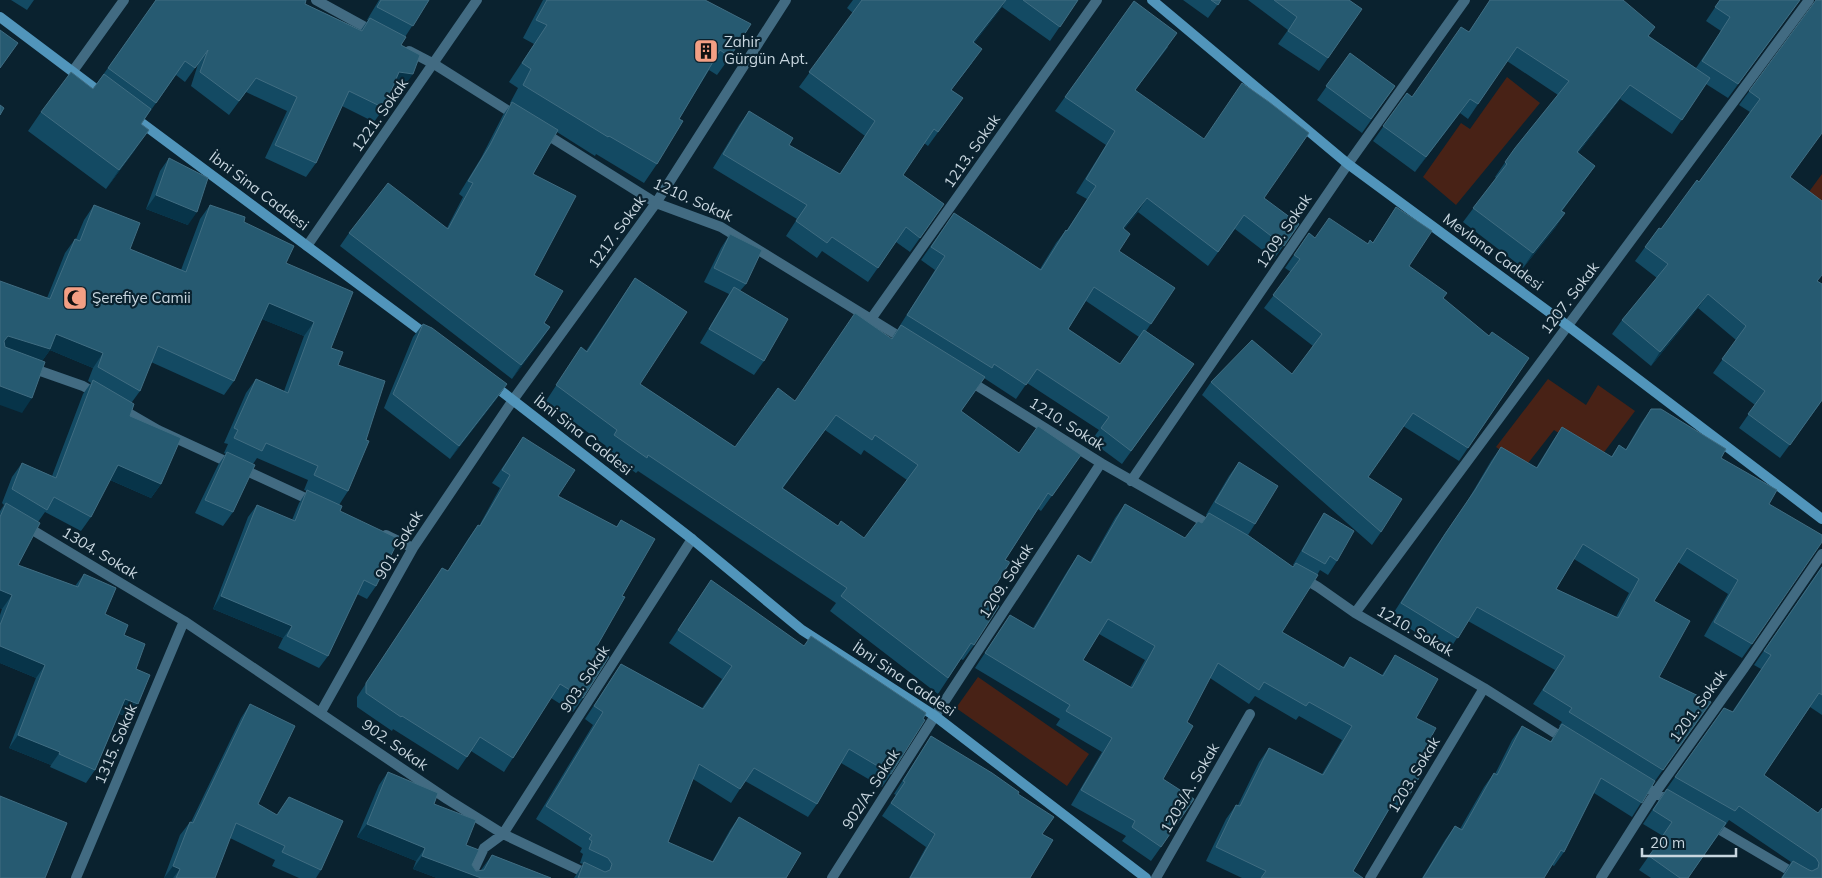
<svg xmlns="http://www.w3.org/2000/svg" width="1822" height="878" font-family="Mulish,sans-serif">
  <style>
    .green { fill: #482216 }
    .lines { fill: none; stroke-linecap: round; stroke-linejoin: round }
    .street { stroke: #426b82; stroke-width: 10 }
    .secondary { stroke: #5195bb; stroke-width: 10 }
    .wall { fill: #134a63; fill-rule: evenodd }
    .shaded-wall { fill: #073449 }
    .building { fill: #265a71; stroke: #406d82; fill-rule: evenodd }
    .labels { text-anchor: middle; stroke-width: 4.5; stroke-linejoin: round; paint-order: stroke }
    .poi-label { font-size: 15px; fill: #c8d6df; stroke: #0a222f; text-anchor: start }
    .street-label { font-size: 15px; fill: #c8d6df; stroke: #0a222f }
  </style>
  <rect width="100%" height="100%" fill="#0a222f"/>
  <!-- green -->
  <path class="green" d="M1507 77 1540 103 1456 205 1423 177 1461 123 1470 129Z
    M1822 174V214L1803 200Z
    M1548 379 1586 405 1598 385 1635 411 1599 459 1554 430 1525 467 1496 447Z
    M978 677 1089 754 1067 786 956 708Z"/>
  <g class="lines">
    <!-- street -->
    <path class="street" d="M316 0 374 32
      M409 51 434 64 518 117
      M73 71 124 0
      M541 131 656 203 721 227 905 340
      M307 246 477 0
      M871 319 1097 0
      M29 367 83 386 99 395
      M968 380 1101 463 1215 528
      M120 408 158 430 314 502
      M1131 481 1348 164 1465 0
      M24 525 184 621 447 799 503 834 596 878
      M386 535 413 548
      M1301 577 1318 587 1355 613 1484 688 1566 740
      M1355 613 1809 0
      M321 712 413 548 513 400 656 203 786 0
      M1638 783 1673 803
      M1710 824 1802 878
      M76 878 184 621
      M470 878 484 848 503 834 692 539
      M832 878 935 716 1101 463
      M1156 878 1250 714
      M1370 878 1484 688
      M1601 878 1655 793 1744 668 1822 554"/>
    <!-- secondary -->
    <path class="secondary" d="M1152 0 1348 164 1568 326 1822 519
      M0 17 105 96
      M131 115 428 336
      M492 384 692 539 802 630 935 716 1146 878"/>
  </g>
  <!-- wall -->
  <path class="wall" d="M11 0H34L27 10Z
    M156 0H306L305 4 361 30 368 20H367L379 0H429L405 37 401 45 403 88 393 86 384 108 374 122 342 106 316 163 306 177 265 158 287 111 246 92 229 115 191 86 198 64 185 82 176 75 141 124 135 150 106 189 28 131 41 112 93 89Z
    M543 0H705L730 57 717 75 709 70 679 119 657 164 644 183 596 154 595 156 557 132 533 174 534 275 544 323 550 327 512 379 340 246 349 233 447 228 463 197 459 194 481 158 503 115 511 104 510 103 518 88 509 82 534 44 523 38Z
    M853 0H1078L1050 41 1002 7 974 43 972 63 951 90 963 98 928 146 924 143 903 175 944 204 910 252 896 242 868 282 822 251 817 258 786 236 797 219 713 168 739 125 749 111 789 145 840 174 865 136 799 87 853 13 847 8Z
    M1183 0H1221L1208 18Z
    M1248 0H1349L1362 9 1319 71 1278 44 1288 30Z
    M1490 0H1623L1649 36 1696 68 1721 31 1706 21 1720 0H1800L1728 98 1706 84 1672 134 1620 99 1578 153 1595 166 1562 211 1565 213 1555 228 1523 268 1463 222 1496 178 1495 177 1515 148 1558 95 1507 61 1468 119 1460 113 1415 172 1373 141 1407 93 1412 97 1469 32Z
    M1815 0H1822L1790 177 1818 281 1822 401 1780 458 1739 428 1755 405 1713 373 1736 340 1698 308 1651 366 1612 334 1622 320 1657 278 1635 261 1659 228 1661 229 1699 182 1750 112 1739 105 1816 1Z
    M1134 1 1168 47 1135 90 1264 198 1299 224 1274 259 1235 229 1208 266 1138 212 1124 229 1119 251 1175 288 1146 331 1194 364 1122 464 1091 441 1099 430 1027 383 1016 399 984 378 961 411 1019 453 1081 455 1041 511 1038 509 1005 560 987 599 974 645 963 660 961 659 938 694 830 611 836 603 638 471 636 473 603 450 606 446 546 401 581 347 586 351 635 278 640 384 735 447 795 400 892 338 935 270 921 260 954 213 1040 269 1056 243 1066 230H1067L1087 199 1076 193 1106 145 1055 111ZM1086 301 1139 337 1120 364 1068 329ZM825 430 861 455 864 450 907 480 864 538 838 526 783 488Z
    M1350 53 1395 86 1362 133 1317 100Z
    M169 158 188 225 146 209 160 171Z
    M94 205 130 249 181 270 200 219 210 205 244 222 286 263 331 348 338 365 348 491 339 505 340 511 376 586 367 599 357 594 328 656 319 668 278 648 283 638 213 609 248 517 257 505 292 520 299 503 307 491 304 490 308 480 257 458 253 464 233 512 223 526 195 513 218 465 226 454 224 453 228 444 224 443 246 393 256 379 284 391 304 336 262 319 234 381 224 395 151 362 140 391 132 402 130 416 161 484 151 498 110 480 91 517 81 531 45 512 38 522 18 565 75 586 84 574 105 614 124 635 136 669 138 704 129 717 119 714 95 770 86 783 50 767 51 765 9 748 36 678 0 663V615L2 609 0 608V511L4 505 2 503 12 477 22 463 52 476 83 394 91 383 88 381 93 368 50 350 42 361 22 413 47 298 65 253 75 239H76L84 220Z
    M1396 207 1409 266 1443 298 1489 336 1529 358 1459 461 1403 426 1368 477 1381 532 1372 545 1202 395 1211 382 1292 374 1313 346 1264 308 1291 272 1285 268 1309 233 1315 238 1367 243 1373 242Z
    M730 234 746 284 740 291 764 361 754 375 700 343 729 294 704 282 721 248Z
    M423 324 498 397 450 459 384 408 413 337Z
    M1651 409 1721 458 1769 504 1752 644 1742 658 1704 636 1728 594 1678 562 1654 601 1659 677 1711 702 1655 781 1632 817 1594 793 1564 852 1554 866 1552 865 1544 878H1422L1445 840 1455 826 1460 829 1484 787 1494 773 1495 774 1512 740 1522 726 1550 742 1560 727 1559 726 1562 722 1533 704 1555 670 1468 621 1448 652 1391 617 1435 548 1465 505 1491 461 1501 447 1536 468 1552 442 1562 427 1611 457 1619 445 1626 449 1641 423ZM1574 559 1629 593 1616 617 1556 589Z
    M523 437 558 496 616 527 621 520 622 596 597 646 583 698 573 712 551 698 504 772 471 751 458 770 393 729 392 731 357 707V697L442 568 448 571 468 539 478 525 479 526 500 488 492 483Z
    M1239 462 1255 524 1248 535 1293 567 1294 565H1293L1315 527 1324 513 1337 561 1328 575 1320 570 1282 632 1343 667 1350 657 1382 675 1395 655 1416 718 1419 759 1409 796 1399 810 1392 805 1353 871 1363 878H1242L1206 861 1226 819 1236 805H1238L1259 762 1269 748 1322 774 1342 740 1299 716 1296 720 1255 696 1249 704 1210 678 1187 722 1163 779 1161 847 1151 861 1122 841 1126 836 1071 805 1102 752 1056 725 1060 719 975 668 1010 615 1033 628 1068 570 1078 555 1090 562 1115 518 1125 504 1185 538 1202 523 1207 516 1206 515 1229 476ZM1099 634 1145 660 1130 687 1083 660Z
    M1822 566V715L1810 707 1764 775 1818 813 1822 878H1781L1791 862 1729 820 1688 878H1651L1639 870 1663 836 1643 824 1665 791 1724 708 1732 712 1761 669 1754 665Z
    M711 580 891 774 882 787 841 763 817 804 808 817 745 781 731 803 693 779 668 842 712 862 730 830 739 817 786 878H574L583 864 580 863 583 854 580 852 582 848 536 819 593 725 585 719 621 664 702 708 722 679 669 643Z
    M250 704 258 804 321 870 316 878H299L272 866 275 860 230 838 215 878H164L180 835 190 822H191L241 718Z
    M931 736 1018 794 1042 834 1030 878H909L926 847 882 816 896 795 894 794Z
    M388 772 434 804 466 845 472 865 476 871 481 870 492 855 551 878H437L413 869 416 861 357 837 379 785Z"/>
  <!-- shaded-wall -->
  <path class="shaded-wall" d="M1006 0 1002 7 963 57 973 42Z
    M399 72 413 74 403 88 389 86Z
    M1630 85 1620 99 1567 167 1577 152Z
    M1470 99 1460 113 1415 172 1426 157Z
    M149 130 135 150 106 189 119 170Z
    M1595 166 1585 180 1551 225 1561 211Z
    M156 195 197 212 188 225 146 209Z
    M1147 198 1138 212 1114 242 1123 228Z
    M1565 213 1555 228 1523 268 1533 253Z
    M1708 294 1698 308 1651 366 1660 352Z
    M269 303 314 322 304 336 259 318Z
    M550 327 541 341 512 379 521 365Z
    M56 334 103 353 93 368 50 350 40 364 0 351 4 341 8 336Z
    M507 384 498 397 450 459 459 446Z
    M0 386 32 398 22 413 0 405Z
    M118 465 161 484 151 498 108 479Z
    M0 590 12 595 2 609 0 608Z
    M221 596 292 626 283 638 213 609Z
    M0 646 45 665 36 678 0 663Z
    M125 699 138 704 129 717 116 712Z
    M18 735 60 752 51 765 9 748Z
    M367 824 425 848 416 861 357 837Z
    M422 856 481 878H437L413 869Z
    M173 866 180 869 173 878H164Z"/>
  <!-- building -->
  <path class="building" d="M156 0H306L305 4 362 31 370 18 406 37 401 45 420 55 413 74 399 72 384 108 349 91 316 163 275 145 297 97 256 78 239 101 200 72 208 50 195 68 185 61 156 103 108 68Z
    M381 0H429L413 26 377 7Z
    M547 0H705L751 24 730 57 720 50 679 119 683 121 657 164 609 136 608 137 523 85 531 69 522 63 547 25 536 20Z
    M862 0H1006L973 42 982 49 951 90 963 98 938 132 934 129 903 175 944 204 920 238 906 227 878 268 832 237 827 243 796 221 807 205 723 154 749 111 793 138 789 145 840 174 875 121 809 72Z
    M1023 0H1078L1060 27Z
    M1211 0H1221L1218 5Z
    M1274 0H1349L1362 9 1328 58 1288 31 1297 17Z
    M1490 0H1623L1655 27 1648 36 1710 78 1682 120 1630 85 1577 152 1595 166 1561 211 1565 213 1533 253 1473 208 1507 164 1505 162 1515 148 1569 81 1517 47 1478 104 1470 99 1426 157 1383 126 1407 93 1412 97 1461 27 1469 32Z
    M1720 0H1800L1738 84 1702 61 1730 17 1715 7Z
    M1816 0H1822V133L1790 177 1822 201V275L1817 281 1822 284V400L1790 445 1748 414 1765 391 1722 359 1746 326 1708 294 1660 352 1622 320 1668 264 1645 247 1659 228 1661 229 1697 180 1699 182 1760 99 1749 91Z
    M1134 1 1177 33 1135 90 1204 139 1242 83 1269 102 1309 133 1264 198 1299 224 1284 246 1244 215 1218 252 1147 198 1123 228 1130 234 1119 251 1175 288 1151 324 1094 287 1068 329 1120 364 1144 330 1194 364 1131 451 1101 428 1109 417 1037 369 1026 385 994 364 992 368 907 315 945 256 931 247 954 213 1041 270 1066 230 1067 231 1096 186 1086 179 1115 131 1065 97Z
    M0 30 18 43 0 68Z
    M1350 53 1395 86 1371 119 1326 86Z
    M71 72 93 89 104 74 151 109 141 124 149 130 119 170 41 112Z
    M512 102 558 130 533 174 576 196 534 275 563 291 544 323 550 327 521 365 349 233 388 183 448 229 473 183 468 181 490 145Z
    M0 105 4 108 0 115Z
    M169 158 208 178 197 212 156 195Z
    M94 205 140 223 130 249 186 272 210 205 245 217 244 222 294 246 286 263 353 292 331 348 343 352 338 365 385 381 366 440 369 441 348 491 314 475 318 466 266 443 262 451 234 438 238 430 234 428 256 379 288 393 314 322 269 303 234 381 158 346 140 391 98 367 103 353 56 334 50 349 8 336 4 341 5 347 45 362 32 398 0 386V281L50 299 75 239 80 241Z
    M1396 207 1432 231 1409 266 1447 293 1443 298 1489 336 1492 332 1529 358 1468 448 1413 413 1368 477 1402 499 1381 532 1211 382 1252 340 1292 374 1322 334 1273 295 1300 259 1294 255 1309 233 1315 238 1329 218 1368 244 1370 240 1373 243Z
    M730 234 762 250 746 284 714 268Z
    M635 278 687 312 640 384 735 447 778 388 795 401 855 313 892 339 901 325 985 377 961 411 1019 453 1038 426 1081 455 1052 496 1048 493 1005 560 1010 562 987 599 999 606 974 645 971 643 948 678 841 596 847 588 648 455 647 458 614 435 617 430 556 385 581 347 587 352ZM836 415 872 440 875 435 918 465 864 538 841 521 838 526 782 488Z
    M734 287 788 319 764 361 709 329Z
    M423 324 432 328 507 384 459 446 393 394Z
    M93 380 134 404 130 416 181 438 161 484 118 465 91 517 54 497 47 510 12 489 22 463 56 478Z
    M1651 409H1661L1726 449 1721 458 1777 490 1769 504 1822 535V542L1752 644 1714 622 1738 580 1687 548 1654 601 1690 621 1659 677 1711 702 1663 770 1569 712 1572 708 1543 690 1565 656 1477 607 1458 638 1401 603 1445 534 1475 490 1501 447 1537 468 1562 427 1612 457 1619 445 1626 450ZM1583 544 1639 579 1618 618 1556 589Z
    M523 437 575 470 558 496 617 527 621 520 655 539 622 596 625 597 597 646 604 650 602 652 609 657 583 698 560 684 513 758 480 737 467 757 402 716 401 717 366 693V683L442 568 448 571 478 525 480 526 510 475 502 470Z
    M227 452 255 465 233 512 205 500Z
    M1239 462 1278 486 1255 524 1215 502Z
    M307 490 342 506 340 511 399 539 376 586 364 580 328 656 287 636 292 626 221 596 257 505 295 521Z
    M6 503 40 523 18 565 78 587 84 574 116 588 105 614 128 625 124 635 145 644 136 669 150 675 138 704 125 699 95 770 59 754 60 752 18 735 45 665 0 646V625L12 595 0 590V517Z
    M1125 504 1185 538 1198 521 1202 523 1209 513 1249 536 1293 567 1296 563 1318 575 1282 632 1344 668 1350 657 1383 676 1395 655 1438 679 1416 718 1436 728 1419 759 1427 763 1409 796 1400 790 1353 871 1363 878H1261L1266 871 1216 847 1236 805 1240 806 1269 748 1323 775 1352 726 1309 702 1306 706 1264 682 1259 690 1218 663 1187 722 1193 726 1163 779 1194 799 1161 847 1132 827 1135 821 1081 790 1112 738 1066 711 1070 705 985 653 1010 615 1034 629 1078 555 1091 563ZM1108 619 1155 646 1132 688 1083 660Z
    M1324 513 1354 531 1337 561 1330 556 1325 564 1302 551Z
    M1822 567V695L1819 693 1764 775 1818 813 1822 808V878H1782L1793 861 1809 870 1812 871 1818 868 1819 863 1816 858 1739 806 1735 811 1675 777 1724 708 1733 712 1771 655 1764 651Z
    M711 580 804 646 811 636 926 713 923 719 925 720 891 774 849 749 817 804 754 768 740 789 699 764 668 842 713 862 739 817 801 853 786 878H578L584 862 605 872 610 870 612 864 608 858 589 849 592 841 589 839 592 835 546 806 603 712 594 706 621 664 703 709 732 666 678 630Z
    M250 704 295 726 258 804 277 815 289 797 343 821 321 870 282 852 285 846 236 823 215 878H176L180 869 173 866 190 822 193 823Z
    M1562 724 1655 781 1642 803 1601 778 1564 852 1561 850 1544 878H1423L1455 826 1462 830 1494 773 1497 775 1522 726 1551 742Z
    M931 736 992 773 1019 792 1018 794 1054 817 1042 834 1053 840 1030 878H910L935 834 891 803 905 782 903 781Z
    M388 772 438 793 434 804 476 820 466 845 479 850 472 865 476 871 484 870 492 855 551 878H481L422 856 425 848 367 824Z
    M1667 789 1726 823 1688 878H1680L1649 856 1672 822 1653 810Z
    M0 796 67 823 45 878H0Z"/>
  <!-- icons -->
  <defs>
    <symbol id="building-square" viewBox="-11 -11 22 22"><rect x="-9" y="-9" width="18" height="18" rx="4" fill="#f39f84" stroke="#0a222f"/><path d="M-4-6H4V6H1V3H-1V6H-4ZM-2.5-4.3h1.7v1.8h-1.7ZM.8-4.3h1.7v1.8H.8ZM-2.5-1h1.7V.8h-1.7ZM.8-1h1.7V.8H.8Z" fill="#111"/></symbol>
    <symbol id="mosque-square" viewBox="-11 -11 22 22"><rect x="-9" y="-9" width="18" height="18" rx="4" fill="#f39f84" stroke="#0a222f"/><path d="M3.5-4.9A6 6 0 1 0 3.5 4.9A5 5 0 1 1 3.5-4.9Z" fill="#111"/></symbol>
  </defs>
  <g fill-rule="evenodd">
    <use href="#building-square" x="692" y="37" width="28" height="28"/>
    <use href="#mosque-square" x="61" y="284" width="28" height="28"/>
  </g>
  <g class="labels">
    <!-- poi labels -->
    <g class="poi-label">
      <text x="724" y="47">Zahir<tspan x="724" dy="17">Gürgün Apt.</tspan></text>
      <text x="92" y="303">Şerefiye Camii</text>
    </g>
    <!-- street labels -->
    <g class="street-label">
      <text transform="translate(380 115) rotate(-55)" y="5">1221. Sokak</text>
      <text transform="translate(972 151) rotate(-55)" y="5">1213. Sokak</text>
      <text transform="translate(259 191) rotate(37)" y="5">İbni Sina Caddesi</text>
      <text transform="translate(693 200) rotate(24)" y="5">1210. Sokak</text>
      <text transform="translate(1284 231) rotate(-56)" y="5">1209. Sokak</text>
      <text transform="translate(617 232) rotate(-54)" y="5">1217. Sokak</text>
      <text transform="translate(1493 252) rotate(36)" y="5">Mevlana Caddesi</text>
      <text transform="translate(1570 298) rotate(-53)" y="5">1207. Sokak</text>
      <text transform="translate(1067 424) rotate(32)" y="5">1210. Sokak</text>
      <text transform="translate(583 435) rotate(38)" y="5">İbni Sina Caddesi</text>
      <text transform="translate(399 545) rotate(-59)" y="5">901. Sokak</text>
      <text transform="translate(100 553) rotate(31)" y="5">1304. Sokak</text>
      <text transform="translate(1006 581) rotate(-57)" y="5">1209. Sokak</text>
      <text transform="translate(1415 631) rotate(30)" y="5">1210. Sokak</text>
      <text transform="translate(585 679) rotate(-57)" y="5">903. Sokak</text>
      <text transform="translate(904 679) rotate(34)" y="5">İbni Sina Caddesi</text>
      <text transform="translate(1698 706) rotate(-54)" y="5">1201. Sokak</text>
      <text transform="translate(116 744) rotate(-67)" y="5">1315. Sokak</text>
      <text transform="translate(395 745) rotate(35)" y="5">902. Sokak</text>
      <text transform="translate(1414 775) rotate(-59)" y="5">1203. Sokak</text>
      <text transform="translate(1190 788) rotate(-60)" y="5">1203/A. Sokak</text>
      <text transform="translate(871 789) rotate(-57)" y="5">902/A. Sokak</text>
    </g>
  </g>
  <!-- scale -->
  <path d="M1642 848v8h94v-8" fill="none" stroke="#c8d6df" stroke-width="2.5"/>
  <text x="1650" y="848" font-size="15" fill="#c8d6df" stroke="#0a222f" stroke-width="4" paint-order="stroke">20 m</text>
</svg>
